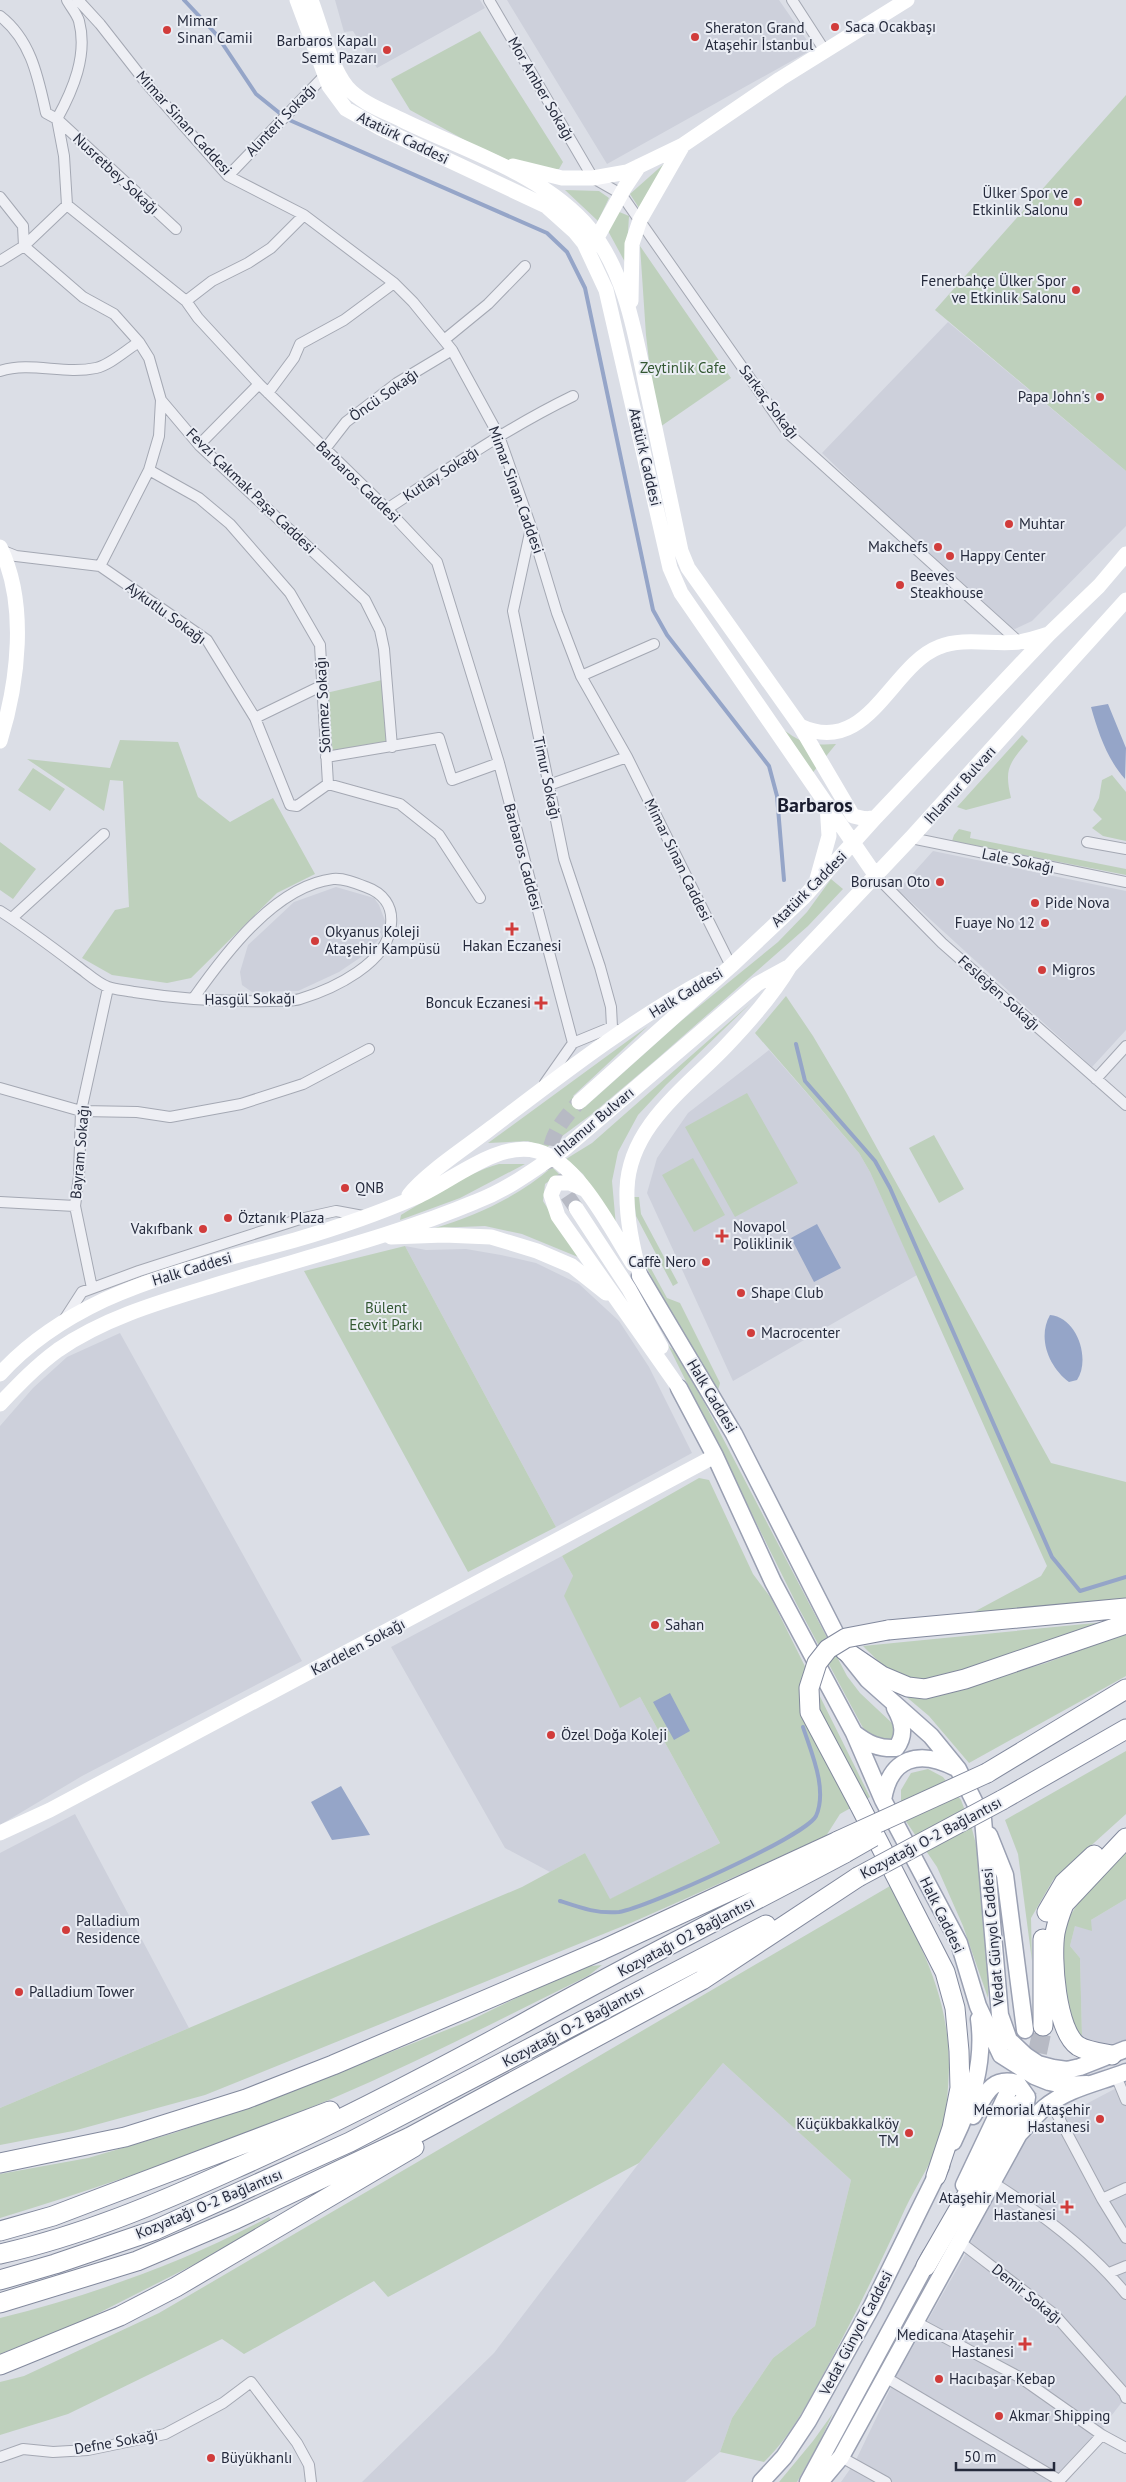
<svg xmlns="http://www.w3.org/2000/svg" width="1126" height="2482" font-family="'PT Sans',sans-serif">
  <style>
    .built { fill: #cdd0db }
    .green { fill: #bed0bc }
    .water { fill: #95a5c8 }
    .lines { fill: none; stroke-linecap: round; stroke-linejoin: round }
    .stream { stroke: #95a5c8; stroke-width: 4 }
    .secondary-tunnel { stroke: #b7bac4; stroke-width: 15; stroke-dasharray: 15 8; stroke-linecap: butt }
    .highway-tunnel { stroke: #b7bac4; stroke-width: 19; stroke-dasharray: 19 9; stroke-linecap: butt }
    .street-casing { stroke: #a4a8b3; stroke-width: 12 }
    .primary-casing { stroke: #9aa0b2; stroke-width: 19 }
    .highway-casing { stroke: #82899d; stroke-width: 21 }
    .street { stroke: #eeeff4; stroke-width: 10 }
    .secondary { stroke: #fff; stroke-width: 15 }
    .primary { stroke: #fff; stroke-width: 16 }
    .highway { stroke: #fff; stroke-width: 19 }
    .highway-bridge-casing { stroke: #82899d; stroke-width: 21; stroke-linecap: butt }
    .highway-bridge { stroke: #fff; stroke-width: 19 }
    .poi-dot { fill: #d13c3b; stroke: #eaedf4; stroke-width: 2 }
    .labels { text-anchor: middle; stroke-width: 4; stroke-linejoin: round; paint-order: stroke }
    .poi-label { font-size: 15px; fill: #252a3c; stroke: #eaedf4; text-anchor: start }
    .street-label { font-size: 15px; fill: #252a3c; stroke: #eaedf4 }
    .park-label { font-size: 15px; fill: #335832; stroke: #eaedf4 }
    .district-label { font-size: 20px; font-weight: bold; fill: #181b2d; stroke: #eaedf4 }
  </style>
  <rect width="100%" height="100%" fill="#dbdee6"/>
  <!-- built -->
  <path class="built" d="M335 0H480L485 8 377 68 353 31 344 32Z
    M507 0H779L813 49 607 164Z
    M948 322 1126 471V526L1032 621 1015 629 1000 624 822 453Z
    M933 851 1126 891V1030L1092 1067 898 890Z
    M336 887 374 898 379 905 387 926 380 938 364 955 339 972 298 991 252 992 242 985 240 972 248 945 294 902Z
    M769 1050 859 1153 870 1172 917 1275 733 1381 647 1193 657 1158 688 1113Z
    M405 1246 426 1250 466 1249 501 1255 536 1263 579 1284 619 1321 649 1367 692 1453 556 1527Z
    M120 1333 302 1661 82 1776 0 1825V1426L33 1388 67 1357Z
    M562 1556 573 1576 621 1707 640 1697 720 1843 609 1900 585 1853 550 1872 505 1848 391 1647Z
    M75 1814 189 2028 0 2108V1853Z
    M1126 1899V2041L1096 2047 1082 2036 1080 1958 1070 1946 1075 1926 1091 1920Z
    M723 2063 851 2180 815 2326 773 2358 732 2418 720 2452 685 2482H362L494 2353 639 2163Z
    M1126 2083V2397L1104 2425 1099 2446 1066 2482H841L855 2462 898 2373 966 2253 997 2185 1025 2140 1048 2124Z"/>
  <!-- green -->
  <path class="green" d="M480 31 563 162 559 169H547L508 160 472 144 410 110 391 79Z
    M1126 95V471L935 310Z
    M666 162 639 208 630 194Z
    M565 190 599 191 609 198 598 221Z
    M617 211 629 216 626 264 607 229Z
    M640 246 731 378 657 429 646 335Z
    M382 680 388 746 333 753 326 693Z
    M778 725C798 742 809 746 836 744L810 776Z
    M1022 735 1028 741C1009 764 1004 768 1011 798L966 810 957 807Z
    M120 740 178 742 198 797 230 822 273 798 315 874 277 893 191 978 167 983 112 975 82 958 115 910 129 907 123 781 110 780 104 811 27 759 110 768Z
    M33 768 65 789 50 811 18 790Z
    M1112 775 1126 792V841L1103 836 1092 828 1102 819 1093 810 1099 798 1102 780Z
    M959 829 971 832 970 838 1126 869V875L952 841 954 835Z
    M0 842 36 869 13 899 0 890Z
    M831 879 843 889 808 926 657 1059 592 1114 546 1148 528 1141 488 1143 648 1026 573 1096 585 1107 681 1021 778 942 807 912Z
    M786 996 813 1036 846 1092 1051 1463 1126 1482V1599L959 1620 1041 1576 1047 1566 870 1172 859 1153 755 1033Z
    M751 1003 666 1085 638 1115 618 1152 612 1181 616 1226 583 1174 566 1159 592 1143Z
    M747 1093 798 1183 735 1217 685 1127Z
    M934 1135 964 1189 939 1203 909 1148Z
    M693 1158 725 1215 694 1232 662 1175Z
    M499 1164H525L460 1198 400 1220 401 1215C432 1197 464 1174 499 1164Z
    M552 1167 564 1179 553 1178 545 1184 543 1201 578 1257 522 1234 485 1226 435 1228C477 1215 518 1197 552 1167Z
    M634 1197H639L641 1214 678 1283 673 1286 636 1216Z
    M405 1246 556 1527 468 1572 304 1271Z
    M649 1265 667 1298 680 1303 720 1383 715 1402 646 1266Z
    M668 1345 681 1358 847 1676 860 1693 893 1724 894 1736 890 1741 869 1736 862 1726 796 1603Z
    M699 1478 709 1480 753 1574 771 1598 870 1797 840 1814 826 1836 633 1922 205 2095 73 2131 0 2145V2108L522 1887 585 1853 610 1899 720 1843 640 1697 620 1708 564 1596 573 1576 562 1556Z
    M1105 1622 950 1674C905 1685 896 1679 863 1646Z
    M1126 1633V1676L969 1763 929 1716 897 1689 935 1696 1046 1663Z
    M1126 1751V1814L1053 1880 1031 1918 1032 1961 1018 1854 1005 1820Z
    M928 1769 943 1777 961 1800 972 1829 979 1856 991 1931 988 1998 963 1926 937 1867 901 1814V1790L911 1773Z
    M1126 1851V1899L1091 1920 1092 1931 1075 1926 1070 1946 1080 1958 1082 2036H1076L1068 2020 1061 1959 1065 1924 1083 1895Z
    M890 1886C922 1947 949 1996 949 2067 948 2090 947 2116 940 2138 932 2163 916 2186 905 2209 882 2260 858 2309 832 2358 812 2395 794 2433 764 2462L720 2452 732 2418 773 2358 815 2326 851 2180 723 2063 639 2163 388 2297 374 2281 244 2354 222 2339 68 2414 0 2435V2382L24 2376 159 2313Z
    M602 1965 588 1976C496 2021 403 2070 307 2109 207 2151 104 2186 0 2218V2174L88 2158 174 2133 285 2094 469 2021 580 1967Z
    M269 2217 271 2220 199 2262 85 2320 0 2354V2318C93 2295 185 2262 269 2217Z
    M833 2413 818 2445 797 2482H779L813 2441Z"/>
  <!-- water -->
  <path class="water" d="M1108 704 1126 748 1125 779C1107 759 1098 732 1091 707Z
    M817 1224 841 1268 814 1282 791 1238Z
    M1050 1315C1077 1317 1091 1359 1077 1380L1069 1382C1049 1367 1037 1338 1050 1315Z
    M670 1693 690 1731 674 1740 653 1702Z
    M341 1786 370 1835 332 1840 311 1802Z"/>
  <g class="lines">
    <!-- stream -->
    <path class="stream" d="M184 0 216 34 256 94 287 119 547 233 567 252 585 288 653 610 667 635 769 766 777 796 784 880
      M796 1044 805 1081 875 1161 890 1188 1052 1557 1080 1591 1126 1577
      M560 1901C581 1908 598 1914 619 1912 646 1908 806 1836 816 1816 828 1789 811 1752 803 1727"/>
    <!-- secondary-tunnel -->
    <path class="secondary-tunnel" d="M576 1208C543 1162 539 1145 579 1102"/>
    <!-- highway-tunnel -->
    <path class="highway-tunnel" d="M1019 2105 1031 2084 1043 2026"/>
    <defs>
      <path id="street" d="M78 0 100 24 147 84 228 176 304 215 394 283 413 302 452 350 499 436 531 527 557 613 581 676 627 757 731 966
        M489 0 593 178 621 194 789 434 1019 642
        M792 0 825 51
        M0 16C31 40 38 77 46 113L57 119 176 229
        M57 119 64 156 67 205 186 301 198 318 259 384 387 509 437 562 499 763 573 1043
        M57 119C73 90 88 55 79 21 77 14 70 6 67 0
        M228 176 328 72
        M0 197 23 226 24 246 83 297 114 314 139 342 149 358 161 400 199 445 365 600 380 630 384 649 392 747
        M0 261 24 246 67 205
        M186 301 212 281 248 263 271 248 304 215
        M444 340 488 304 525 266
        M0 371C31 361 63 375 96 368 110 365 126 350 139 342
        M268 393 294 358 300 344 344 320 394 283
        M199 445 259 384
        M325 449 346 422 397 383 452 350
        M149 470 199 498 230 524 290 593 320 645 328 784 400 804 439 835 480 898
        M387 509C448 469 507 428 573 396
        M531 528 513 611 564 859 600 967 611 1007 612 1027
        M1 550 16 556 100 566 207 640 255 718 321 686
        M100 566 149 470 159 436 161 400
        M581 676 654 644
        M255 718 290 805 297 806 328 784
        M326 757 439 738 452 780 499 763
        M549 785 627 757
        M911 838 1126 882
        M1087 842 1126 849
        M876 876 942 943 1126 1105
        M0 911C27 928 52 947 77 966 87 973 97 983 108 987 116 990 126 990 134 992 179 999 224 1002 270 1001 279 1000 291 1002 300 999 333 989 389 963 391 924 393 906 383 893 366 887 356 883 344 878 333 879 275 886 224 955 193 999
        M12 918 104 834
        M1096 1079 1126 1046
        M545 1083 573 1043 612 1027 616 1030
        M0 1088 81 1111 137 1112 170 1117 241 1104 303 1084 369 1049
        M0 1202 75 1206
        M92 1288 75 1206 79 1176 81 1111 108 988
        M64 1320 82 1292 139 1271 300 1219 336 1211 363 1216
        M1116 2076 1126 2100
        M1051 2103 1102 2199 1126 2188
        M992 2182C1041 2213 1090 2249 1126 2294
        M1102 2199 1126 2238
        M960 2242 1054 2314 1124 2393 1126 2398
        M1109 2273 1126 2266
        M916 2322 1021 2378 1102 2435 1126 2448
        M885 2377 1059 2480
        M0 2457 23 2449 53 2452 88 2450 165 2434 223 2403 251 2382 297 2443 309 2465 311 2482
        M841 2457 886 2482
        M1058 2482 1102 2435"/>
      <path id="primary" d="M640 1276 734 1434 844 1650 868 1680 931 1736 958 1769 983 1819 1000 2015 1009 2040 1026 2056 1038 2064 1053 2068 1067 2070 1080 2067 1126 2049
        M679 1388 715 1456 773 1582 854 1733 883 1800 959 1943 978 2006 1001 2055 1034 2076 1049 2082 1063 2085 1087 2084
        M854 1733C868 1744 879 1749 896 1748 906 1735 903 1722 895 1708
        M883 1800C890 1757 919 1749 956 1768
        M989 1835 1005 1875 1025 2030
        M973 2116C985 2096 990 2076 1017 2083L1027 2097 1023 2122
        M953 2142C972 2103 985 2062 979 2019
        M964 2185 1008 2092
        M761 2482 784 2457 808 2421 872 2306 941 2166
        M808 2482 931 2255
        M820 2482 841 2457 1019 2134C1027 2126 1035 2116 1044 2108 1068 2088 1098 2083 1126 2072"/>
      <path id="highway" d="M888 1630 1126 1608
        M844 1650 882 1676 908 1687 925 1689 965 1679 1126 1624
        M987 1773 1126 1689
        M1002 1800 1126 1729
        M859 1804 945 1972 955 2008 959 2051 960 2088 952 2128 936 2176
        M1047 1912 1064 1883 1094 1855
        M1043 1939V2026
        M1112 2055C1101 2053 1088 2052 1078 2046 1056 2031 1051 1958 1055 1933 1057 1923 1060 1914 1064 1904L1126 1838
        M0 2163 125 2137 246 2099 333 2065 602 1950 838 1841
        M0 2231 53 2216 330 2111
        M0 2254C81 2236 159 2203 234 2169 333 2125 429 2075 524 2023 630 1964 738 1910 845 1853
        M926 2266 1019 2105
        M0 2280 55 2264 155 2230 350 2142 766 1925
        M0 2303 137 2261 236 2219 410 2137 702 1980 858 1877
        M0 2365 120 2316 176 2287 414 2147"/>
    </defs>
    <!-- street casing -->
    <use href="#street" class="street-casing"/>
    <!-- primary casing -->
    <use href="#primary" class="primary-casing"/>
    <!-- highway casing -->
    <use href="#highway" class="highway-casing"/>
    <!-- street -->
    <use href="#street" class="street"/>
    <!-- secondary -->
    <path class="secondary" d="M297 0 329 86 346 109 380 128 546 206 575 232 584 243 606 290 670 568 681 593 876 876
      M311 0C320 24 331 68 347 87 361 103 384 111 402 120 465 151 543 173 590 229 627 275 636 339 648 395 659 447 670 499 681 551L688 568 800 726 853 816 866 819 876 817
      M513 166 562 178H593L627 172 683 145 780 79 907 0
      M593 245 625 187 639 166
      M631 301 632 244 640 220 683 145
      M0 547C28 604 18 683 0 741
      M800 726C868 758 891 665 939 647 963 637 993 645 1019 642 1029 640 1039 637 1048 634
      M817 879 829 836 827 804
      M579 1102 731 966 804 897 876 817 1049 634 1099 586 1126 554
      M584 1189 570 1183H556L551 1195 558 1216 679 1388
      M409 1195C426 1173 468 1146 491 1128 561 1075 630 1021 707 979
      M576 1208 629 1289 661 1347
      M391 1237 444 1235 491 1237 537 1251 572 1266 606 1293
      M640 1276C633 1248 626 1219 627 1189 629 1126 687 1087 726 1046 750 1021 773 995 790 966L911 838 1126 600
      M0 1374C28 1343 66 1318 104 1300 166 1272 230 1258 295 1240 336 1228 377 1214 416 1197 451 1182 498 1140 537 1151 578 1162 611 1229 633 1264
      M0 1404C18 1385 36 1366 58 1350 107 1316 167 1300 222 1283 307 1257 394 1236 475 1202 509 1189 533 1170 563 1150L757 984 790 966
      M0 1833 50 1810 715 1456"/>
    <!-- primary -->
    <use href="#primary" class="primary"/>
    <!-- highway -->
    <use href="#highway" class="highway"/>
    <defs>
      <path id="highway-bridge" d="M859 1804 810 1712 809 1688 817 1663 828 1649 846 1638 888 1630
        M838 1841 987 1773
        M845 1853 873 1837
        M858 1877 1002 1800"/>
    </defs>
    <!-- highway-bridge casing -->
    <use href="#highway-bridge" class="highway-bridge-casing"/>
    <!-- highway-bridge -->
    <use href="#highway-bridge" class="highway-bridge"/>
  </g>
  <!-- markers -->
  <g class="poi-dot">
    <circle cx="835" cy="27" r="5"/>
    <circle cx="167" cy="30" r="5"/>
    <circle cx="695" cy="37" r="5"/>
    <circle cx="387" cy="50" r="5"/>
    <circle cx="1078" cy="202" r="5"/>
    <circle cx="1076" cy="290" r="5"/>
    <circle cx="1100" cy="397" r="5"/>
    <circle cx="1009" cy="524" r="5"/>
    <circle cx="938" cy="547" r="5"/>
    <circle cx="950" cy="556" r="5"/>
    <circle cx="900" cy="585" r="5"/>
    <circle cx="940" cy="882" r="5"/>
    <circle cx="1035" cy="903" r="5"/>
    <circle cx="1045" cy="923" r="5"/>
    <path d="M509.5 921.5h5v5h5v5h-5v5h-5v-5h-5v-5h5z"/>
    <circle cx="315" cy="941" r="5"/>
    <circle cx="1042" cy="970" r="5"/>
    <path d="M538.5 995.5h5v5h5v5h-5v5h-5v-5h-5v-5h5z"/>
    <circle cx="345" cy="1188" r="5"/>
    <circle cx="228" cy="1218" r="5"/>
    <circle cx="203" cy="1229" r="5"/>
    <path d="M719.5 1228.5h5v5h5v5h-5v5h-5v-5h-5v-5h5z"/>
    <circle cx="706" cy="1262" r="5"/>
    <circle cx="741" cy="1293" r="5"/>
    <circle cx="751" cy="1333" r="5"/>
    <circle cx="655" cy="1625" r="5"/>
    <circle cx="551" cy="1735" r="5"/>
    <circle cx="66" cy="1930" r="5"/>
    <circle cx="19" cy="1992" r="5"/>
    <circle cx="1100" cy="2119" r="5"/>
    <circle cx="909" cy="2133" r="5"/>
    <path d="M1064.5 2199.5h5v5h5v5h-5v5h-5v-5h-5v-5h5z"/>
    <path d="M1022.5 2336.5h5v5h5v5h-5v5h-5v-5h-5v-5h5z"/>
    <circle cx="939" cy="2379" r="5"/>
    <circle cx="999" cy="2416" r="5"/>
    <circle cx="211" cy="2458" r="5"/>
  </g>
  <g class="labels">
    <!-- poi labels -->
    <g class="poi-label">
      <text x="177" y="26">Mimar<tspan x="177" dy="17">Sinan Camii</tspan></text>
      <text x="845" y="32">Saca Ocakbaşı</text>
      <text x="705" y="33">Sheraton Grand<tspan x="705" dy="17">Ataşehir İstanbul</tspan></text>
      <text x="377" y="46" text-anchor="end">Barbaros Kapalı<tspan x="377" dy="17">Semt Pazarı</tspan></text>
      <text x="1068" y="198" text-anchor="end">Ülker Spor ve<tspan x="1068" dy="17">Etkinlik Salonu</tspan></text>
      <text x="1066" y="286" text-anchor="end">Fenerbahçe Ülker Spor<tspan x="1066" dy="17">ve Etkinlik Salonu</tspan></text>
      <text x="1090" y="402" text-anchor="end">Papa John's</text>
      <text x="1019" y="529">Muhtar</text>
      <text x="928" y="552" text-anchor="end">Makchefs</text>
      <text x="960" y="561">Happy Center</text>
      <text x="910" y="581">Beeves<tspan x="910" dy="17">Steakhouse</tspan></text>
      <text x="930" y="887" text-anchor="end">Borusan Oto</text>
      <text x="1045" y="908">Pide Nova</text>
      <text x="1035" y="928" text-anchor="end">Fuaye No 12</text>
      <text x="325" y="937">Okyanus Koleji<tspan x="325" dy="17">Ataşehir Kampüsü</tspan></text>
      <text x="512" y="951" text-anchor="middle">Hakan Eczanesi</text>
      <text x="1052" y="975">Migros</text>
      <text x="531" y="1008" text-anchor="end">Boncuk Eczanesi</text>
      <text x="355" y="1193">QNB</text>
      <text x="238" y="1223">Öztanık Plaza</text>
      <text x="733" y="1232">Novapol<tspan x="733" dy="17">Poliklinik</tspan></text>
      <text x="193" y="1234" text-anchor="end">Vakıfbank</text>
      <text x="696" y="1267" text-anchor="end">Caffè Nero</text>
      <text x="751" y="1298">Shape Club</text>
      <text x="761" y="1338">Macrocenter</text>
      <text x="665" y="1630">Sahan</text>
      <text x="561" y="1740">Özel Doğa Koleji</text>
      <text x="76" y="1926">Palladium<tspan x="76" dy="17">Residence</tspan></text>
      <text x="29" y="1997">Palladium Tower</text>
      <text x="1090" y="2115" text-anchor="end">Memorial Ataşehir<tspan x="1090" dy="17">Hastanesi</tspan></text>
      <text x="899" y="2129" text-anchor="end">Küçükbakkalköy<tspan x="899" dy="17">TM</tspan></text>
      <text x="1056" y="2203" text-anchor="end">Ataşehir Memorial<tspan x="1056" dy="17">Hastanesi</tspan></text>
      <text x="1014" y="2340" text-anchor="end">Medicana Ataşehir<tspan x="1014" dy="17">Hastanesi</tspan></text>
      <text x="949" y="2384">Hacıbaşar Kebap</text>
      <text x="1009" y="2421">Akmar Shipping</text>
      <text x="221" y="2463">Büyükhanlı</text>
    </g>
    <!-- street labels -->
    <g class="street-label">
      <text transform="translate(541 89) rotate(60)" y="5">Mor Amber Sokağı</text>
      <text transform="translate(281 120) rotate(-46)" y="5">Alınteri Sokağı</text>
      <text transform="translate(184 123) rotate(48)" y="5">Mimar Sinan Caddesi</text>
      <text transform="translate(403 138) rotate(26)" y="5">Atatürk Caddesi</text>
      <text transform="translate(116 174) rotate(43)" y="5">Nusretbey Sokağı</text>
      <text transform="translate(384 395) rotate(-35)" y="5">Öncü Sokağı</text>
      <text transform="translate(769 402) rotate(53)" y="5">Sarkaç Sokağı</text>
      <text transform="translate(645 457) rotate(77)" y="5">Atatürk Caddesi</text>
      <text transform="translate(441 474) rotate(-33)" y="5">Kutlay Sokağı</text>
      <text transform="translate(358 482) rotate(44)" y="5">Barbaros Caddesi</text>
      <text transform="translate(516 490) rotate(70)" y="5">Mimar Sinan Caddesi</text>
      <text transform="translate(251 491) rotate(44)" y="5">Fevzi Çakmak Paşa Caddesi</text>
      <text transform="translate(166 613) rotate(36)" y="5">Aykutlu Sokağı</text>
      <text transform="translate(323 705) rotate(-93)" y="5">Sönmez Sokağı</text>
      <text transform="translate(547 778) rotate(78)" y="5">Timur Sokağı</text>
      <text transform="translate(960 785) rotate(-48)" y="5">Ihlamur Bulvarı</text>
      <text transform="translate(523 857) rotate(75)" y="5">Barbaros Caddesi</text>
      <text transform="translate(678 860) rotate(64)" y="5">Mimar Sinan Caddesi</text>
      <text transform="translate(1018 861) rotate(12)" y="5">Lale Sokağı</text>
      <text transform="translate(809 889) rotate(-45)" y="5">Atatürk Caddesi</text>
      <text transform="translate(686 993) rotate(-31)" y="5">Halk Caddesi</text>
      <text transform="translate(999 993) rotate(42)" y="5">Fesleğen Sokağı</text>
      <text transform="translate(250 999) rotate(-1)" y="5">Hasgül Sokağı</text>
      <text transform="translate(594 1122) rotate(-40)" y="5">Ihlamur Bulvarı</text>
      <text transform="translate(80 1152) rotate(-85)" y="5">Bayram Sokağı</text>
      <text transform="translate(192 1269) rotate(-17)" y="5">Halk Caddesi</text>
      <text transform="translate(712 1396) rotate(59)" y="5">Halk Caddesi</text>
      <text transform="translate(358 1647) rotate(-28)" y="5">Kardelen Sokağı</text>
      <text transform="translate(931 1838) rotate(-28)" y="5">Kozyatağı O-2 Bağlantısı</text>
      <text transform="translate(942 1915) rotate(64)" y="5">Halk Caddesi</text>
      <text transform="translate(686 1937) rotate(-28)" y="5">Kozyatağı O2 Bağlantısı</text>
      <text transform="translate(993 1937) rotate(-95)" y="5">Vedat Günyol Caddesi</text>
      <text transform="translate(573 2026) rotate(-28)" y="5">Kozyatağı O-2 Bağlantısı</text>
      <text transform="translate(209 2204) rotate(-23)" y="5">Kozyatağı O-2 Bağlantısı</text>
      <text transform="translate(1027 2294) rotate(39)" y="5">Demir Sokağı</text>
      <text transform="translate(856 2333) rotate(-62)" y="5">Vedat Günyol Caddesi</text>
      <text transform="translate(116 2442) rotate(-10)" y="5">Defne Sokağı</text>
    </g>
    <!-- park labels -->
    <g class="park-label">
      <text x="683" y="373">Zeytinlik Cafe</text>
      <text x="386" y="1313">Bülent<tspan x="386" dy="17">Ecevit Parkı</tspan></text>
    </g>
    <!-- district labels -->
    <g class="district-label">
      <text x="815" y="812">Barbaros</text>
    </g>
  </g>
  <!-- scale -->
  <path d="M956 2462v8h98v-8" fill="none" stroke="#252a3c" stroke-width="2.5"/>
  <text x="964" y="2462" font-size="15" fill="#252a3c" stroke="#eaedf4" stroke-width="4" paint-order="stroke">50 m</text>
</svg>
